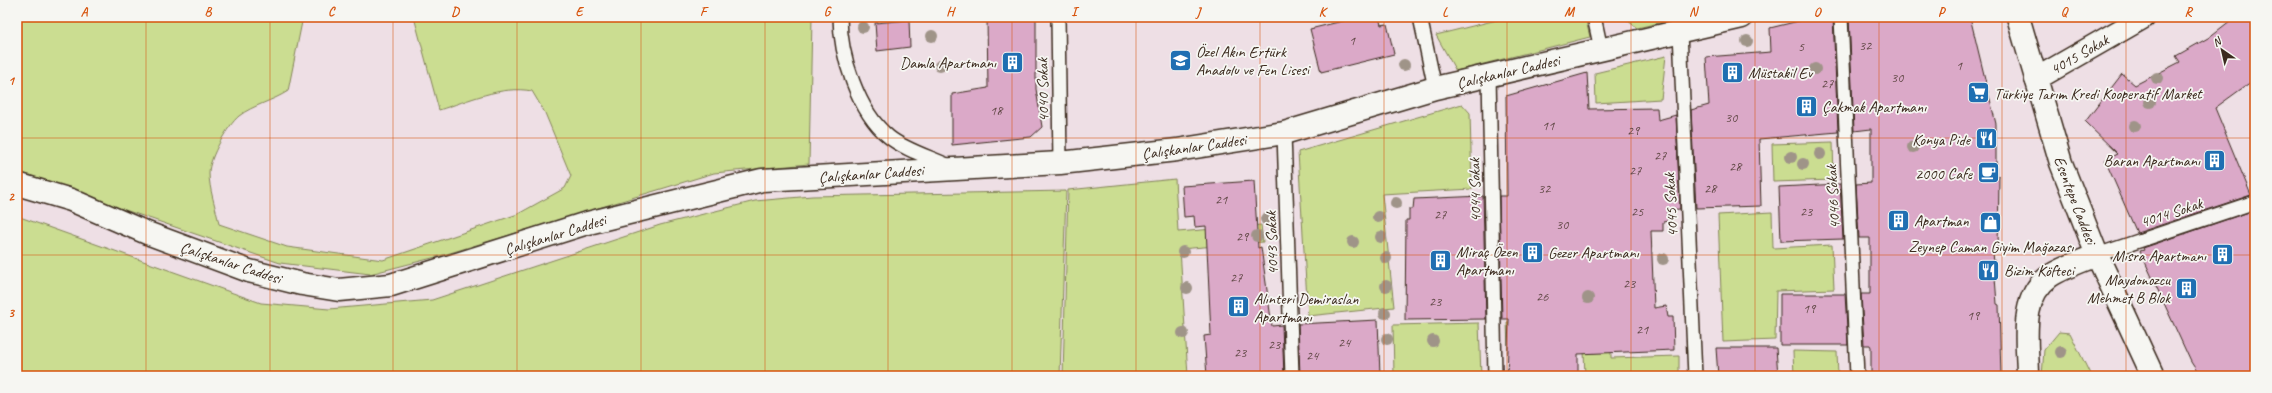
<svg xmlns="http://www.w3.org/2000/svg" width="2272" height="393" font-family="Caveat,sans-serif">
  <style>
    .green { fill: #cbdd91; stroke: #838458 }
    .building { fill: #dba9c8; stroke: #3b2a1e }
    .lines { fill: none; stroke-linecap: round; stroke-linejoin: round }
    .service-casing { stroke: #3b2a1e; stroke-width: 16 }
    .minor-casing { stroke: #3b2a1e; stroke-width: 25 }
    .tertiary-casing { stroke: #3b2a1e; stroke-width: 25 }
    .service { stroke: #f6f6f2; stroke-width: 13 }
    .minor { stroke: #f6f6f2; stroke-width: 22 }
    .tertiary { stroke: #f6f6f2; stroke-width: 22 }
    .tree { fill: #9f9488 }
    .grid { fill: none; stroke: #d7540e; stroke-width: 1; stroke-opacity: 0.55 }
    .labels { text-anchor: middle; stroke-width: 3.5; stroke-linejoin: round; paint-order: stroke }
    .number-label { font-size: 14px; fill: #634a48 }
    .poi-label { font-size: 16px; fill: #3b2a1e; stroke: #f6f6f2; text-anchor: start }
    .street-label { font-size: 16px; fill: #3b2a1e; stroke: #f6f6f2 }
    .neatline { fill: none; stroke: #d7540e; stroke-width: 1.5 }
    .grid-label { font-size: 13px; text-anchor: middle; font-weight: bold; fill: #d7540e }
  </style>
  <rect width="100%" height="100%" fill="#eedfe5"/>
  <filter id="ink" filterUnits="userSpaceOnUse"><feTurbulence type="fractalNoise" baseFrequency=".025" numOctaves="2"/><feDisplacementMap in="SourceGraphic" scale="8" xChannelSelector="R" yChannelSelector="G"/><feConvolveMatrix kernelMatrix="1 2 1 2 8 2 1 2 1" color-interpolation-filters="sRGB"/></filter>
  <g filter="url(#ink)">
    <!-- green -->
    <path class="green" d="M17 17H303L288 91C273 101 253 105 239 116 228 125 209 158 209 173 209 189 216 208 219 224L287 247 383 260 518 214 565 188 571 176 545 113 532 91C501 85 468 101 439 110L414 17H812L809 164 714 173 440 256 370 274 280 263 17 173Z
      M1509 17H1585L1590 37 1456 71 1436 35Z
      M1623 17H1685L1637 28Z
      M1666 56 1661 99 1596 103 1595 73Z
      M1462 104 1470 113 1472 189 1382 194 1394 307 1308 316 1298 152Z
      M1833 142 1834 180 1773 182 1772 144Z
      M1175 179 1178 232 1261 225 1263 242 1180 249 1188 376H1063L1068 190Z
      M1066 191 1060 376H17V216L261 303 329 309 432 300 660 225 755 201 812 196Z
      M1772 212 1773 248 1832 245 1834 289 1776 291 1775 340 1723 342 1718 215Z
      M1592 320 1611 350V358L1679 356V376H1585L1584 351 1508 352 1507 322Z
      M1479 323 1481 376H1394L1393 325Z
      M2059 332 2070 333 2091 376H2042L2044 350Z
      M1793 351 1837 352 1838 376H1794Z"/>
    <!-- building -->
    <path class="building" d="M987 17H1036V89L1042 127 1031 137 952 145V94L988 88Z
      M1359 17H1379L1381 25 1387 24 1394 54 1321 72 1310 29Z
      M1815 17H1833L1838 132 1759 139 1761 206 1696 208 1691 110 1709 105 1706 57 1771 52 1770 28Z
      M1849 17H1970L1996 124V175L1999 176 1998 251H1993L1997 304 1999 305 2001 376H1871V347L1870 345H1864L1861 294H1870V238H1859L1856 184 1871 183V129L1854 131Z
      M2235 17H2248L2255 28V79L2215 108 2251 195 2137 233 2105 160 2118 154 2085 122 2122 74 2135 85 2180 62 2176 56 2208 38Z
      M909 20 910 47 877 51 875 23Z
      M1587 73 1589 109 1657 108 1658 120 1676 115 1680 209 1667 210 1668 221 1663 222V231H1651L1654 308 1666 306 1668 317H1673L1674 350 1578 354V376H1507L1509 319H1502L1499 196H1507L1506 96Z
      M1254 181 1258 248 1261 247 1272 326 1282 325 1284 376H1207L1204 336 1211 335 1206 226 1195 227 1194 216 1184 217 1182 186Z
      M1840 184 1843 239 1781 241 1779 187Z
      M1483 196 1486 319 1405 320 1406 220H1409V209H1413L1414 199Z
      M2255 210V376H2200L2191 362 2140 251 2144 250 2143 248Z
      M1780 294H1845L1848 345H1780Z
      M1378 320 1380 376H1300L1298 324Z
      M1716 348H1776L1778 376H1718Z"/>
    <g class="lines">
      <defs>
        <path id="service" d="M840 17C840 55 858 112 889 137 905 150 930 157 949 166
          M1058 17 1060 163
          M1420 17 1435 88
          M1594 17 1601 49
          M1841 17 1857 376
          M1680 32 1695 376
          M1489 75 1495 376
          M1284 133 1292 376
          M2097 255 2255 202"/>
        <path id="minor" d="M2036 79 2144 17
          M2028 376C2028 343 2018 298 2050 276 2064 267 2082 261 2097 255"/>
        <path id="tertiary" d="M2018 17 2061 163 2097 255 2153 376
          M17 184 71 200 147 233 249 271 302 284 339 290 391 285 584 224 762 180 1060 163 1177 150 1284 133 1435 88 1742 17"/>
      </defs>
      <!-- service casing -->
      <use href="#service" class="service-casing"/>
      <!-- minor casing -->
      <use href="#minor" class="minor-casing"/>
      <!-- tertiary casing -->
      <use href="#tertiary" class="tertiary-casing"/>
      <!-- service -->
      <use href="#service" class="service"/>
      <!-- minor -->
      <use href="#minor" class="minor"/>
      <!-- tertiary -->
      <use href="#tertiary" class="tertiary"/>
    </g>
    <!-- trees -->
    <g class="tree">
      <circle cx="863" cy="27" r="6"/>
      <circle cx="932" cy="36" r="6"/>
      <circle cx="1747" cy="41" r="6"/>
      <circle cx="1404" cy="65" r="6"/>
      <circle cx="940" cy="66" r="6"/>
      <circle cx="1815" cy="69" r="6"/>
      <circle cx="2157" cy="78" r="6"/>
      <circle cx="2150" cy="102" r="6"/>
      <circle cx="2135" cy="126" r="6"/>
      <circle cx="1913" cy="147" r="6"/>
      <circle cx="1820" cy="154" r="6"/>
      <circle cx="1791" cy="157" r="6"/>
      <circle cx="1803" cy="164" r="6"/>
      <circle cx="1396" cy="203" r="6"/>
      <circle cx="1378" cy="217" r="6"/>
      <circle cx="1266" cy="219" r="6"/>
      <circle cx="1257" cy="236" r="6"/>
      <circle cx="1381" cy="237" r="6"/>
      <circle cx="1353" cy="242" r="6"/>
      <circle cx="1183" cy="252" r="6"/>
      <circle cx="1386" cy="258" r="6"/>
      <circle cx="1663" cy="259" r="6"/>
      <circle cx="1386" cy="286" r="6"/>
      <circle cx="1187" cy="288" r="6"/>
      <circle cx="1588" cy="298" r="6"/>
      <circle cx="1385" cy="313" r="6"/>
      <circle cx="1183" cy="333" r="6"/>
      <circle cx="1387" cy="339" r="6"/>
      <circle cx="1433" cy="341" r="6"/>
      <circle cx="2061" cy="352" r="6"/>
    </g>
  </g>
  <!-- grid -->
  <path class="grid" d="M146 17V376M270 17V376M393 17V376M517 17V376M641 17V376M765 17V376M888 17V376M1012 17V376M1136 17V376M1260 17V376M1384 17V376M1507 17V376M1631 17V376M1755 17V376M1879 17V376M2002 17V376M2126 17V376M17 138H2255M17 255H2255"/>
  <!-- icons -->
  <defs>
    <symbol id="school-square" viewBox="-11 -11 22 22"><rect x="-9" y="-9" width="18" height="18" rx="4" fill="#1f6fb2" stroke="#f6f6f2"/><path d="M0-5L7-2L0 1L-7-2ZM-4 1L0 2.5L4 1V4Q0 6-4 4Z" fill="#fff"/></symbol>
    <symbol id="building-square" viewBox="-11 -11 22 22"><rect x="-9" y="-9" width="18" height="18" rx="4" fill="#1f6fb2" stroke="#f6f6f2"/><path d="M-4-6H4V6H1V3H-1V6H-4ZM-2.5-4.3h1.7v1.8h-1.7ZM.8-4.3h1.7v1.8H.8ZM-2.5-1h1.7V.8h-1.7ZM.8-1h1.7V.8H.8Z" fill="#fff"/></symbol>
    <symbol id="supermarket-square" viewBox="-11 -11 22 22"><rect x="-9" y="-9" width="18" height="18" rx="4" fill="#1f6fb2" stroke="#f6f6f2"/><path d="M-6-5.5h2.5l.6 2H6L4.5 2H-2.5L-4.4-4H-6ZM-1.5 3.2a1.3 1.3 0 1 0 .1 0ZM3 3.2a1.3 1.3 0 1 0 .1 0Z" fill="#fff"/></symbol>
    <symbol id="restaurant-square" viewBox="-11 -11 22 22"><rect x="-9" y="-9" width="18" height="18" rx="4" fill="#1f6fb2" stroke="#f6f6f2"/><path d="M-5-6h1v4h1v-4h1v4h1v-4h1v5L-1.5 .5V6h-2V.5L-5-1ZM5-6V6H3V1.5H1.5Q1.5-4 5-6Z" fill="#fff"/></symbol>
    <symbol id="cafe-square" viewBox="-11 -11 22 22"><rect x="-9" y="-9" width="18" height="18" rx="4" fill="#1f6fb2" stroke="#f6f6f2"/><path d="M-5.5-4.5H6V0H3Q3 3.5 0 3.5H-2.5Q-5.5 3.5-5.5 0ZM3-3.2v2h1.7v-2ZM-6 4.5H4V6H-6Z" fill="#fff"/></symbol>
    <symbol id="shop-square" viewBox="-11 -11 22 22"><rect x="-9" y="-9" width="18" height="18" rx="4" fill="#1f6fb2" stroke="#f6f6f2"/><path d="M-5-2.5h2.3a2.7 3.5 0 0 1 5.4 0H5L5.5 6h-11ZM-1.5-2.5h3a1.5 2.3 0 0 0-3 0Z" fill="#fff"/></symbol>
  </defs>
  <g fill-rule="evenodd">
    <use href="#school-square" x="1168" y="48" width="25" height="25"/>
    <use href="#building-square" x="1000" y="50" width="25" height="25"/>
    <use href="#building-square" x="1720" y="60" width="25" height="25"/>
    <use href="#supermarket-square" x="1966" y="80" width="25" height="25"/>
    <use href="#building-square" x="1794" y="94" width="25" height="25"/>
    <use href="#restaurant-square" x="1974" y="126" width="25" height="25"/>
    <use href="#building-square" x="2202" y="148" width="25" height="25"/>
    <use href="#cafe-square" x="1976" y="160" width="25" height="25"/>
    <use href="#building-square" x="1886" y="208" width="25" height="25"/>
    <use href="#shop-square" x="1978" y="210" width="25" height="25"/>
    <use href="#building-square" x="1520" y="240" width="25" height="25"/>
    <use href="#building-square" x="2210" y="242" width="25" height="25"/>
    <use href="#building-square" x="1428" y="248" width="25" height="25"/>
    <use href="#restaurant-square" x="1976" y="258" width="25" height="25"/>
    <use href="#building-square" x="2174" y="276" width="25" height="25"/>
    <use href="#building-square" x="1226" y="294" width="25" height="25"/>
  </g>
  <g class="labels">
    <!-- number labels -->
    <g class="number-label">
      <text x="1352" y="45">1</text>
      <text x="1865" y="50">32</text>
      <text x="1801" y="51">5</text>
      <text x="1959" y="70">1</text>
      <text x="1897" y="82">30</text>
      <text x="1827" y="88">27</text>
      <text x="996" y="115">18</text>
      <text x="1731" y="122">30</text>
      <text x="1548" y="130">11</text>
      <text x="1633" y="135">29</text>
      <text x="1660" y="160">27</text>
      <text x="1735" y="171">28</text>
      <text x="1635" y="175">27</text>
      <text x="1544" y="193">32</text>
      <text x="1710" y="193">28</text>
      <text x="1221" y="204">21</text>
      <text x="1637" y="216">25</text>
      <text x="1806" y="216">23</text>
      <text x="1440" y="219">27</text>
      <text x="1562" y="229">30</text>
      <text x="1242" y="241">29</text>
      <text x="1236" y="282">27</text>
      <text x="1629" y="288">23</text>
      <text x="1542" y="301">26</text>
      <text x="1435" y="306">23</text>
      <text x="1809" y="313">19</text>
      <text x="1973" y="320">19</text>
      <text x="1642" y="334">21</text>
      <text x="1344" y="347">24</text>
      <text x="1274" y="349">23</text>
      <text x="1240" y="357">23</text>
      <text x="1312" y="360">24</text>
    </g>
    <!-- poi labels -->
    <g class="poi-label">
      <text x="1196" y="57">Özel Akın Ertürk<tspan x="1196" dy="18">Anadolu ve Fen Lisesi</tspan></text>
      <text x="996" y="68" text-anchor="end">Damla Apartmanı</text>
      <text x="1748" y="78">Müstakil Ev</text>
      <text x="1994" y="99">Türkiye Tarım Kredi Kooperatif Market</text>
      <text x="1822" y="112">Çakmak Apartmanı</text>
      <text x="1970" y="145" text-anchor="end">Konya Pide</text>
      <text x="2200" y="166" text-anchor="end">Baran Apartmanı</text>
      <text x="1972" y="179" text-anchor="end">2000 Cafe</text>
      <text x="1914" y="226">Apartman</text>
      <text x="1991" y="252" text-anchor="middle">Zeynep Caman Giyim Mağazası</text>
      <text x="1456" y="257">Miraç Özen<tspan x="1456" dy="18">Apartmanı</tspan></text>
      <text x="1548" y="258">Gezer Apartmanı</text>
      <text x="2206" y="261" text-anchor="end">Mısra Apartmanı</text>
      <text x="2004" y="276">Bizim Köfteci</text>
      <text x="2170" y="285" text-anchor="end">Maydonozcu<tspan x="2170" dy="18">Mehmet B Blok</tspan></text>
      <text x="1254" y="304">Alınteri Demiraslan<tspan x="1254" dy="18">Apartmanı</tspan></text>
    </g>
    <!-- street labels -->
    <g class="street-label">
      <text transform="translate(2079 54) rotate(-30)" y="6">4015 Sokak</text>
      <text transform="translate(1508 71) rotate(-13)" y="6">Çalışkanlar Caddesi</text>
      <text transform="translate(1042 90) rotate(-91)" y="6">4040 Sokak</text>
      <text transform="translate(1194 146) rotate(-8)" y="6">Çalışkanlar Caddesi</text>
      <text transform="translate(871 173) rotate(-4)" y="6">Çalışkanlar Caddesi</text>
      <text transform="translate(1474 190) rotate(-91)" y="6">4044 Sokak</text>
      <text transform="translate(1832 197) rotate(-93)" y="6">4046 Sokak</text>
      <text transform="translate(2076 200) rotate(69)" y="6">Esentepe Caddesi</text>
      <text transform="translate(1670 205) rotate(-93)" y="6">4045 Sokak</text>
      <text transform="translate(2171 212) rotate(-18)" y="6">4014 Sokak</text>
      <text transform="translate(555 234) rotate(-17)" y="6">Çalışkanlar Caddesi</text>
      <text transform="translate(1271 243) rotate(-92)" y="6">4043 Sokak</text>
      <text transform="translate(231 262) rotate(18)" y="6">Çalışkanlar Caddesi</text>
    </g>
  </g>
  <!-- margin -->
  <rect width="2272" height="393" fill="none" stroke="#f6f6f2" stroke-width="44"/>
  <!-- north arrow -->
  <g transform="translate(2222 50) rotate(326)" stroke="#f6f6f2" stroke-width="3" paint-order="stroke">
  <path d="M0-3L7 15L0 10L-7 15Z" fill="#3b2a1e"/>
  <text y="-6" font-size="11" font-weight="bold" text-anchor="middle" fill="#3b2a1e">N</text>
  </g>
  <rect x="22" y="22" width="2228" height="349" class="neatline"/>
  <g class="grid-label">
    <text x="84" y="16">A</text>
    <text x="208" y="16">B</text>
    <text x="331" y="16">C</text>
    <text x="455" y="16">D</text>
    <text x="579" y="16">E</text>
    <text x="703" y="16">F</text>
    <text x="827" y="16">G</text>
    <text x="950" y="16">H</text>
    <text x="1074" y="16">I</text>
    <text x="1198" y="16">J</text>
    <text x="1322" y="16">K</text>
    <text x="1445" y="16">L</text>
    <text x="1569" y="16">M</text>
    <text x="1693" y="16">N</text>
    <text x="1817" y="16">O</text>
    <text x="1941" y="16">P</text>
    <text x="2064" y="16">Q</text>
    <text x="2188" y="16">R</text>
    <text x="11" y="85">1</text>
    <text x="11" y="201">2</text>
    <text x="11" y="317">3</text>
  </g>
</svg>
